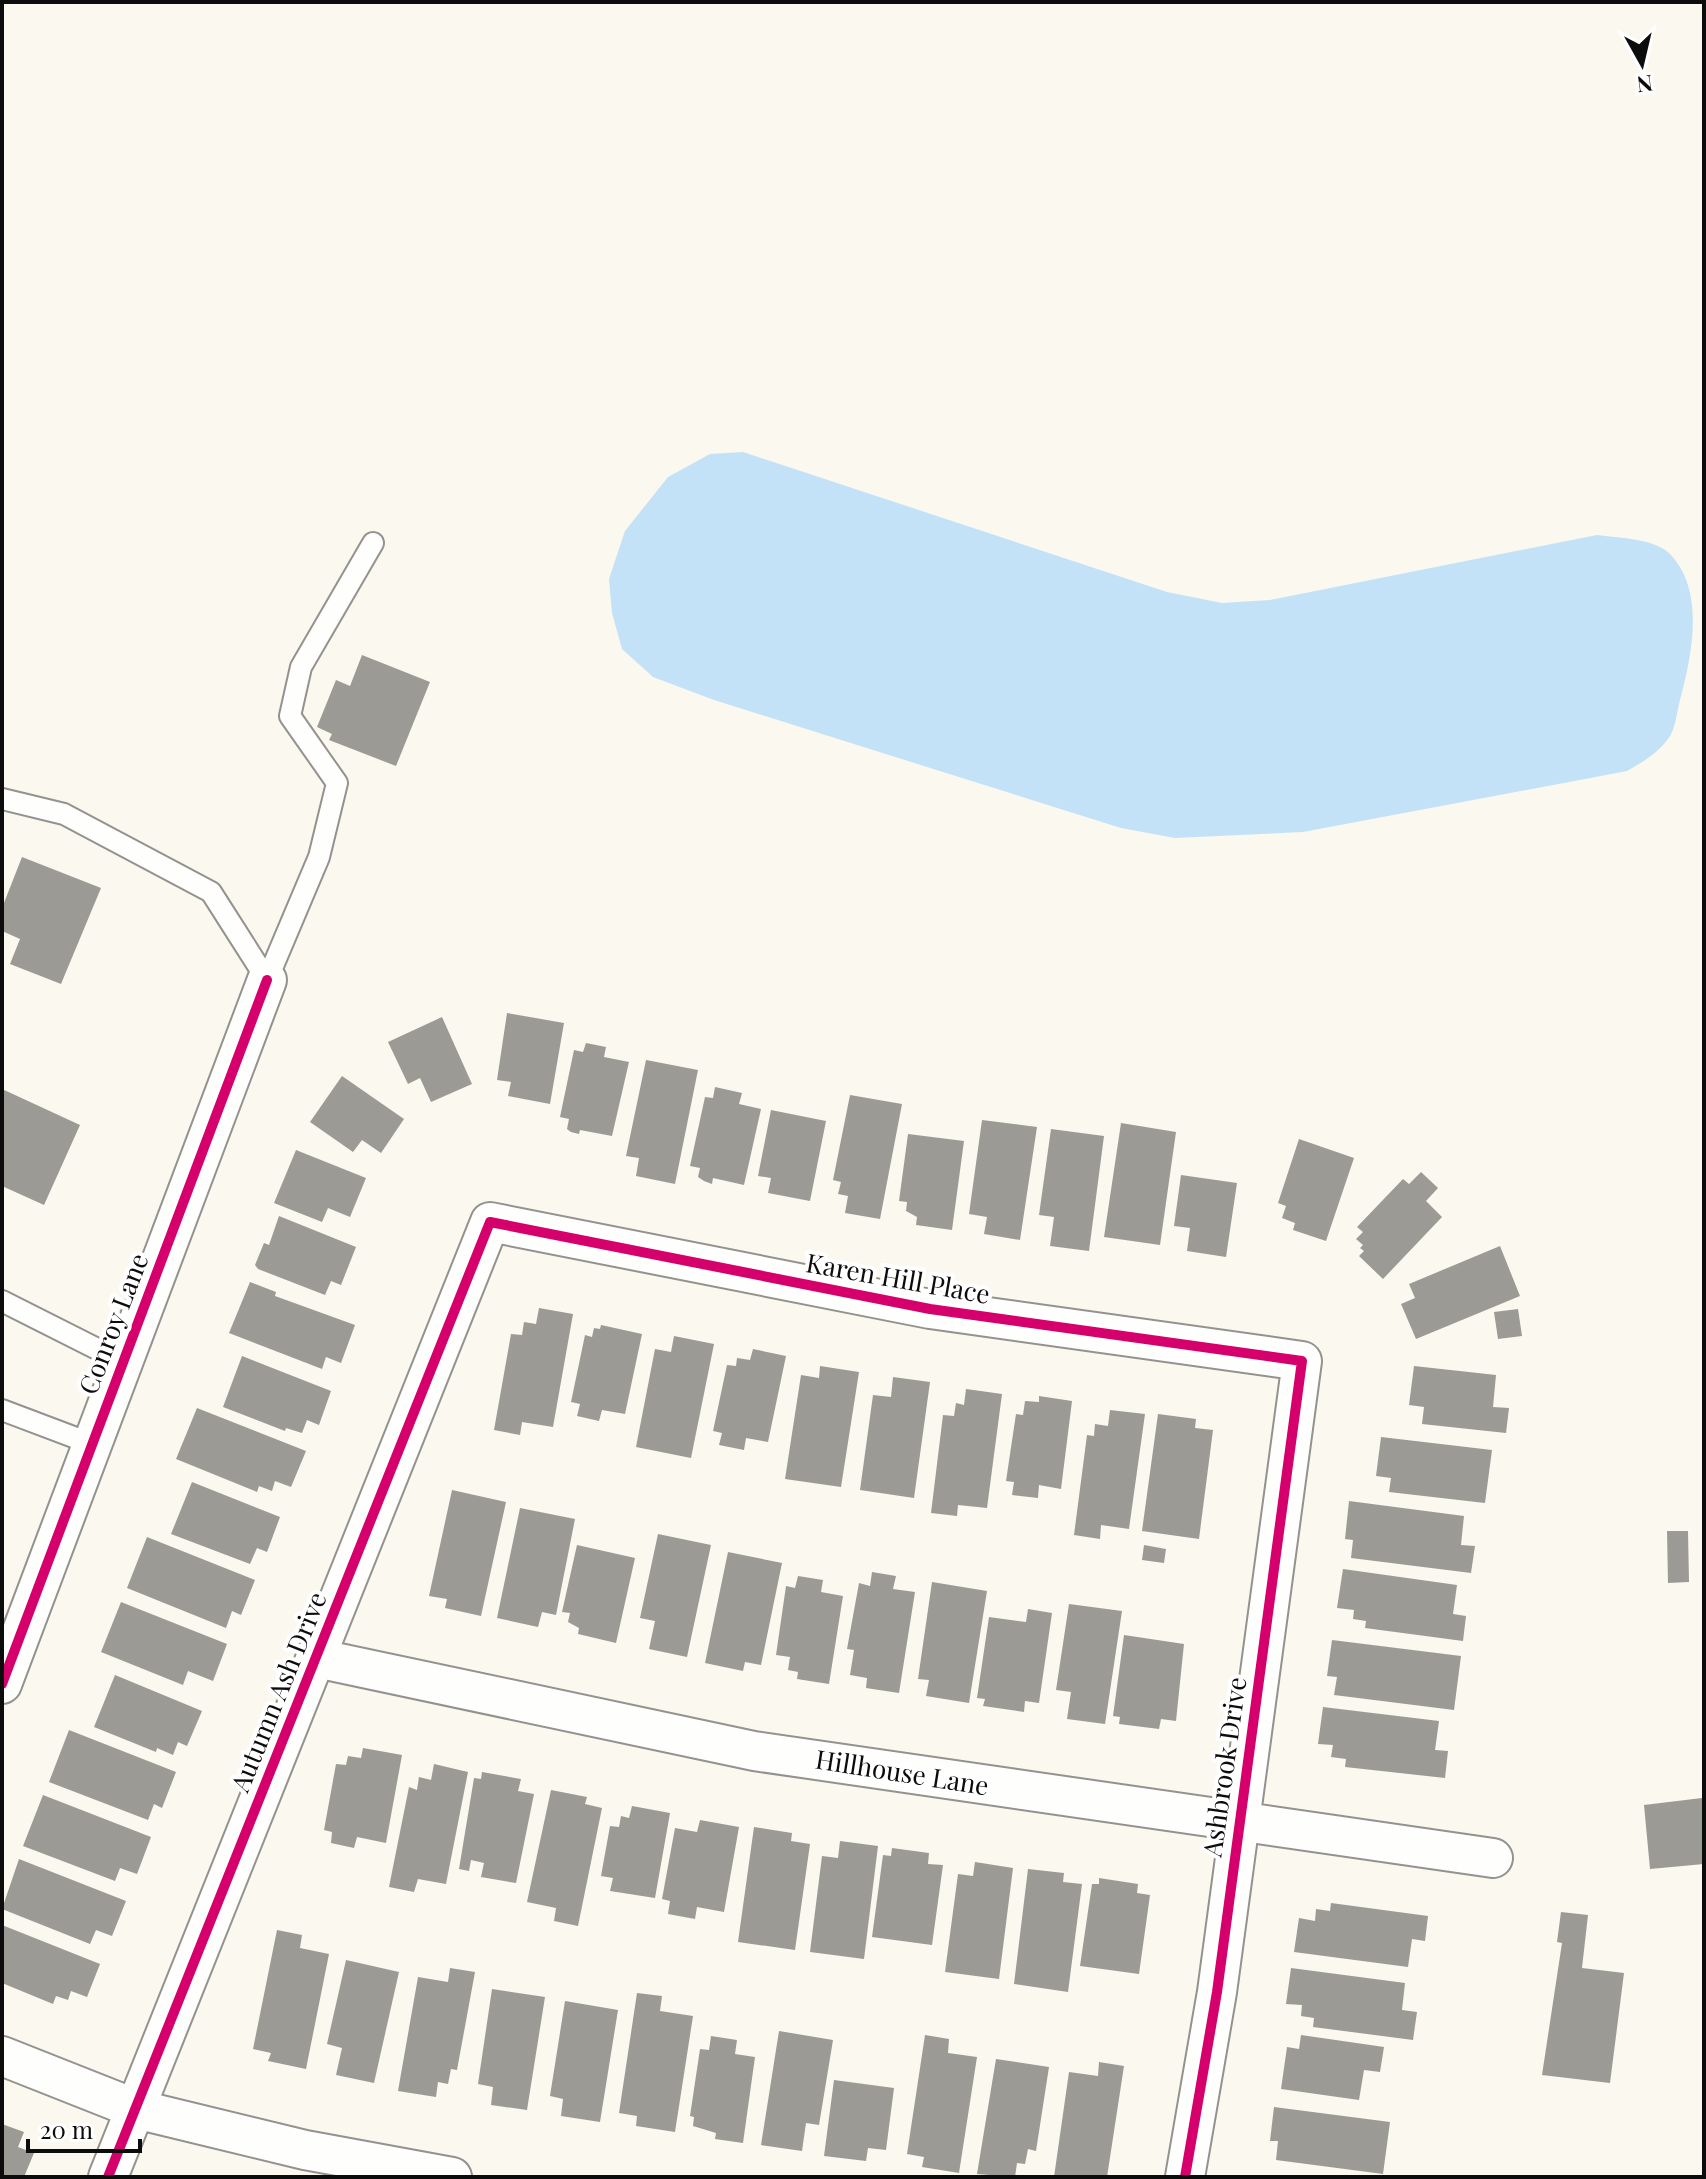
<svg xmlns="http://www.w3.org/2000/svg" width="1706" height="2179" font-family="'Playfair Display',serif">
  <style>
    .water { fill: #c3e2f7 }
    .building { fill: #9c9a95 }
    .lines { fill: none; stroke-linecap: round; stroke-linejoin: round }
    .service-casing { stroke: #93928e; stroke-width: 24 }
    .minor-casing { stroke: #93928e; stroke-width: 42 }
    .service { stroke: #fefefd; stroke-width: 20 }
    .minor { stroke: #fefefd; stroke-width: 38 }
    .cycleway-casing { stroke: #fff; stroke-width: 15 }
    .cycleway { stroke: #d6006c; stroke-width: 10 }
    .labels { text-anchor: middle; stroke-width: 8; stroke-linejoin: round; paint-order: stroke }
    .street-label { font-size: 26px; fill: #0c0c0c; stroke: #fff }
  </style>
  <rect width="100%" height="100%" fill="#faf8ef"/>
  <!-- water -->
  <path class="water" d="M743 452 1167 592 1222 603 1270 600 1597 535C1618 538 1652 538 1669 553 1706 590 1692 655 1680 700 1677 711 1676 726 1670 736 1659 753 1644 761 1627 771L1303 832 1175 838 1121 828 714 700 653 677 622 649 612 613 609 579 625 531 668 477 710 454Z"/>
  <!-- building -->
  <path class="building" d="M362 655 430 682 396 766 329 740 332 734 317 727 336 680 350 686Z
    M22 857 101 888 61 984 10 964 20 939 2 931V908Z
    M507 1013 564 1023 550 1104 508 1096 511 1082 497 1080Z
    M442 1017 472 1084 431 1102 420 1078 408 1084 388 1042Z
    M586 1043 606 1047 604 1057 629 1062 612 1136 580 1130 579 1134 571 1132 567 1129 569 1119 560 1117 574 1050 583 1052Z
    M646 1060 698 1070 675 1184 636 1176 639 1158 626 1156Z
    M342 1076 404 1119 381 1153 362 1140 353 1152 310 1122Z
    M715 1087 742 1093 739 1104 761 1109 744 1185 713 1178 712 1184 704 1181 698 1177 700 1168 690 1166 705 1097 713 1098Z
    M2 1089 80 1125 44 1205 2 1186Z
    M850 1095 902 1104 880 1219 845 1213 848 1196 838 1194 841 1182 833 1180Z
    M771 1110 826 1121 810 1201 768 1193 771 1178 758 1176Z
    M982 1120 1037 1127 1020 1240 984 1234 987 1217 969 1214Z
    M1121 1123 1176 1132 1160 1245 1104 1237Z
    M1051 1129 1104 1136 1089 1251 1050 1246 1054 1217 1039 1215Z
    M908 1134 964 1141 952 1230 916 1225 917 1217 906 1211 907 1202 899 1201Z
    M1299 1139 1354 1158 1326 1241 1293 1230 1295 1223 1282 1218 1286 1206 1278 1203Z
    M296 1150 366 1178 350 1217 328 1208 322 1222 274 1203Z
    M1421 1172 1438 1188 1426 1201 1442 1217 1383 1279 1359 1256 1364 1251 1360 1248 1363 1245 1356 1239 1363 1232 1357 1227 1403 1179 1409 1184Z
    M1181 1175 1237 1183 1226 1257 1187 1251 1190 1228 1174 1226Z
    M279 1216 356 1247 341 1285 331 1281 325 1295 258 1269 255 1265 264 1243 269 1245Z
    M1500 1246 1520 1296 1416 1339 1401 1304 1415 1298 1409 1284Z
    M250 1282 276 1292 275 1296 355 1325 341 1363 326 1357 322 1369 229 1333Z
    M539 1308 573 1314 553 1427 522 1422 520 1435 494 1430 511 1334 522 1335 524 1322 536 1324Z
    M1518 1309 1522 1336 1498 1339 1494 1312Z
    M601 1325 642 1334 625 1414 602 1410 599 1421 577 1416 580 1404 571 1402 585 1335 592 1337 594 1328 600 1329Z
    M674 1336 714 1344 691 1458 636 1447 655 1349 671 1352Z
    M753 1349 786 1356 768 1442 746 1438 744 1450 719 1445 722 1433 713 1431 727 1365 736 1366 737 1358 750 1360Z
    M242 1356 331 1391 319 1425 307 1420 302 1433 286 1428 285 1431 223 1407Z
    M820 1366 859 1372 841 1487 785 1479 801 1375 819 1378Z
    M1414 1366 1496 1375 1493 1407 1509 1408 1506 1433 1422 1424 1424 1407 1409 1405Z
    M893 1377 930 1382 914 1498 860 1490 873 1395 891 1397Z
    M966 1389 1002 1394 987 1508 958 1505 957 1516 931 1513 943 1415 954 1416 956 1403 964 1405Z
    M1039 1396 1072 1401 1061 1489 1039 1485 1038 1498 1012 1495 1014 1482 1006 1481 1016 1414 1023 1415 1025 1401 1039 1402Z
    M197 1408 306 1451 291 1487 275 1481 272 1491 259 1486 257 1492 176 1459Z
    M1110 1410 1145 1414 1129 1529 1101 1525 1100 1539 1074 1535 1087 1435 1094 1436 1095 1424 1108 1426Z
    M1158 1414 1196 1419 1195 1428 1213 1430 1199 1539 1142 1531Z
    M1381 1437 1492 1450 1485 1503 1389 1492 1391 1478 1376 1476Z
    M192 1482 280 1517 267 1552 257 1548 250 1564 171 1534Z
    M452 1490 506 1502 481 1616 445 1608 447 1599 429 1596Z
    M1349 1501 1464 1516 1461 1545 1475 1546 1471 1573 1351 1558 1353 1540 1345 1539Z
    M520 1508 575 1519 556 1615 542 1612 538 1627 497 1618Z
    M1667 1531H1688L1689 1582 1668 1583Z
    M658 1534 711 1545 687 1657 649 1649 655 1621 640 1618Z
    M147 1537 255 1580 241 1615 232 1611 226 1628 127 1588Z
    M577 1545 635 1558 616 1643 578 1634 579 1628 568 1622 570 1613 562 1612Z
    M1144 1545 1166 1549 1164 1563 1142 1560Z
    M728 1552 782 1563 761 1665 745 1662 743 1671 705 1663Z
    M1343 1569 1457 1585 1453 1614 1466 1616 1463 1641 1365 1628 1366 1621 1353 1619 1354 1610 1337 1608Z
    M872 1572 896 1576 893 1589 915 1592 899 1693 866 1688 867 1678 850 1675 854 1650 847 1649 859 1583 870 1586Z
    M798 1576 823 1580 821 1592 843 1596 829 1684 797 1679 798 1672 788 1670 790 1657 776 1655 786 1586 795 1588Z
    M932 1582 987 1591 969 1703 926 1696 929 1680 918 1679Z
    M121 1602 227 1644 213 1681 188 1671 183 1685 101 1652Z
    M1069 1604 1122 1611 1105 1724 1067 1719 1071 1692 1056 1690Z
    M1028 1609 1052 1613 1039 1703 1025 1701 1024 1712 983 1706 985 1699 977 1698 989 1617 1026 1622Z
    M1124 1635 1184 1644 1176 1721 1161 1719 1159 1729 1119 1724 1120 1717 1113 1716Z
    M1332 1640 1461 1656 1454 1710 1334 1695 1337 1677 1327 1676Z
    M115 1675 202 1711 187 1746 178 1742 173 1755 157 1748 156 1752 94 1727Z
    M1323 1707 1439 1721 1435 1750 1448 1751 1445 1778 1345 1767 1346 1759 1331 1757 1333 1745 1318 1744Z
    M69 1730 176 1772 162 1808 154 1804 148 1820 49 1782Z
    M363 1748 402 1755 386 1843 357 1837 354 1848 331 1843 332 1832 324 1830 336 1764 346 1765 348 1756 361 1758Z
    M434 1764 468 1772 446 1884 418 1879 414 1892 389 1887 409 1787 417 1790 419 1777 431 1780Z
    M482 1772 521 1779 518 1791 534 1794 516 1883 481 1877 484 1863 471 1860 469 1871 459 1869 474 1778 481 1779Z
    M551 1790 587 1797 585 1804 602 1808 578 1926 554 1921 556 1908 527 1902Z
    M43 1795 151 1837 137 1874 120 1868 115 1881 23 1846Z
    M1702 1798 1704 1864 1650 1869 1644 1805Z
    M632 1806 670 1813 655 1898 610 1891 613 1878 601 1876 610 1826 619 1827 621 1816 629 1818Z
    M700 1820 739 1827 724 1912 697 1907 695 1919 668 1914 670 1901 662 1899 675 1828 697 1832Z
    M754 1827 792 1833 791 1841 810 1844 795 1950 738 1942Z
    M840 1841 878 1846 864 1959 810 1952 822 1856 838 1858Z
    M892 1848 929 1853 928 1864 943 1865 932 1945 872 1937 883 1855 891 1856Z
    M19 1859 126 1901 112 1936 96 1930 90 1944 2 1909Z
    M975 1862 1013 1868 999 1979 945 1972 958 1874 973 1876Z
    M1028 1869 1064 1873 1063 1882 1082 1884 1068 1992 1014 1984Z
    M1099 1878 1138 1884 1137 1893 1150 1895 1139 1974 1080 1966 1092 1884H1099Z
    M1331 1903 1428 1916 1425 1941 1412 1939 1408 1967 1294 1952 1299 1918 1315 1921 1316 1909 1330 1911Z
    M1561 1912 1588 1915 1582 1968 1624 1973 1610 2083 1542 2075 1562 1943 1557 1942Z
    M2 1925 100 1964 87 1997 71 1991 68 2000 56 1996 53 2004 2 1983Z
    M277 1930 302 1935 300 1948 329 1954 306 2069 268 2061 271 2053 253 2049Z
    M346 1960 399 1972 374 2083 336 2075 342 2048 327 2044Z
    M450 1968 475 1972 457 2070 451 2069 448 2084 438 2082 436 2097 398 2091 418 1977 448 1982Z
    M1291 1968 1405 1983 1402 2010 1417 2012 1413 2040 1313 2027 1314 2018 1301 2016 1302 2005 1286 2004Z
    M492 1989 545 1997 527 2110 491 2105 493 2087 478 2084Z
    M637 1993 662 1996 660 2011 693 2016 675 2132 636 2126 637 2116 619 2113Z
    M565 2001 618 2010 600 2122 561 2116 563 2099 550 2096Z
    M779 2031 833 2040 819 2125 806 2123 802 2151 761 2145Z
    M925 2035 949 2039 948 2053 977 2057 959 2173 922 2167 924 2157 907 2154Z
    M1301 2035 1384 2047 1380 2072 1364 2070 1359 2100 1281 2089 1287 2047 1299 2049Z
    M711 2036 737 2040 735 2054 755 2057 743 2143 715 2139 716 2133 693 2126 694 2117 690 2116 700 2049 709 2050Z
    M996 2059 1049 2067 1036 2151 1028 2149 1025 2164 1017 2163 1015 2177 977 2174Z
    M1099 2062 1124 2066 1107 2177H1054L1069 2072 1098 2076Z
    M834 2080 894 2088 886 2150 868 2148 866 2161 824 2156Z
    M1274 2107 1390 2122 1383 2174 1276 2160 1278 2141H1270Z
    M2 2124 24 2132 18 2147 34 2153 24 2177H2Z"/>
  <g class="lines">
    <defs>
      <path id="service" d="M2 799 64 814 211 892 267 980
        M267 980 319 857 337 783 290 716 301 667 373 543
        M2 1301 123 1362
        M2 1410 92 1444"/>
      <path id="minor" d="M316 1658 754 1751 1493 1858
        M2 1684 267 980
        M2 2056 136 2109 305 2150 452 2177
        M108 2177 490 1222 930 1309 1302 1361 1217 1992 1185 2177"/>
    </defs>
    <!-- service casing -->
    <use href="#service" class="service-casing"/>
    <!-- minor casing -->
    <use href="#minor" class="minor-casing"/>
    <!-- service -->
    <use href="#service" class="service"/>
    <!-- minor -->
    <use href="#minor" class="minor"/>
    <defs>
      <path id="cycleway" d="M2 1684 267 980
        M108 2177 490 1222 930 1309 1302 1361 1217 1992 1185 2177"/>
    </defs>
    <!-- cycleway casing -->
    <use href="#cycleway" class="cycleway-casing"/>
    <!-- cycleway -->
    <use href="#cycleway" class="cycleway"/>
  </g>
  <g class="labels">
    <!-- street labels -->
    <g class="street-label">
      <text transform="translate(898 1279) rotate(10)" y="9">Karen Hill Place</text>
      <text transform="translate(114 1324) rotate(-69)" y="9">Conroy Lane</text>
      <text transform="translate(279 1692) rotate(-68)" y="9">Autumn Ash Drive</text>
      <text transform="translate(1225 1767) rotate(-82)" y="9">Ashbrook Drive</text>
      <text transform="translate(902 1773) rotate(9)" y="9">Hillhouse Lane</text>
    </g>
  </g>
  <!-- border -->
  <rect width="1706" height="2179" fill="none" stroke="#0c0c0c" stroke-width="8"/>
  <!-- north arrow -->
  <g transform="translate(1642 64) rotate(172)" stroke="#ffffff" stroke-width="6" paint-order="stroke">
  <path d="M0-6L14 30L0 20L-14 30Z" fill="#0c0c0c"/>
  <text y="-12" font-size="22" font-weight="bold" text-anchor="middle" fill="#0c0c0c">N</text>
  </g>
  <!-- scale -->
  <path d="M28 2139v12h112v-12" fill="none" stroke="#0c0c0c" stroke-width="4"/>
  <text x="40" y="2139" font-size="24" fill="#0c0c0c" stroke="#ffffff" stroke-width="6" paint-order="stroke">20 m</text>
</svg>
